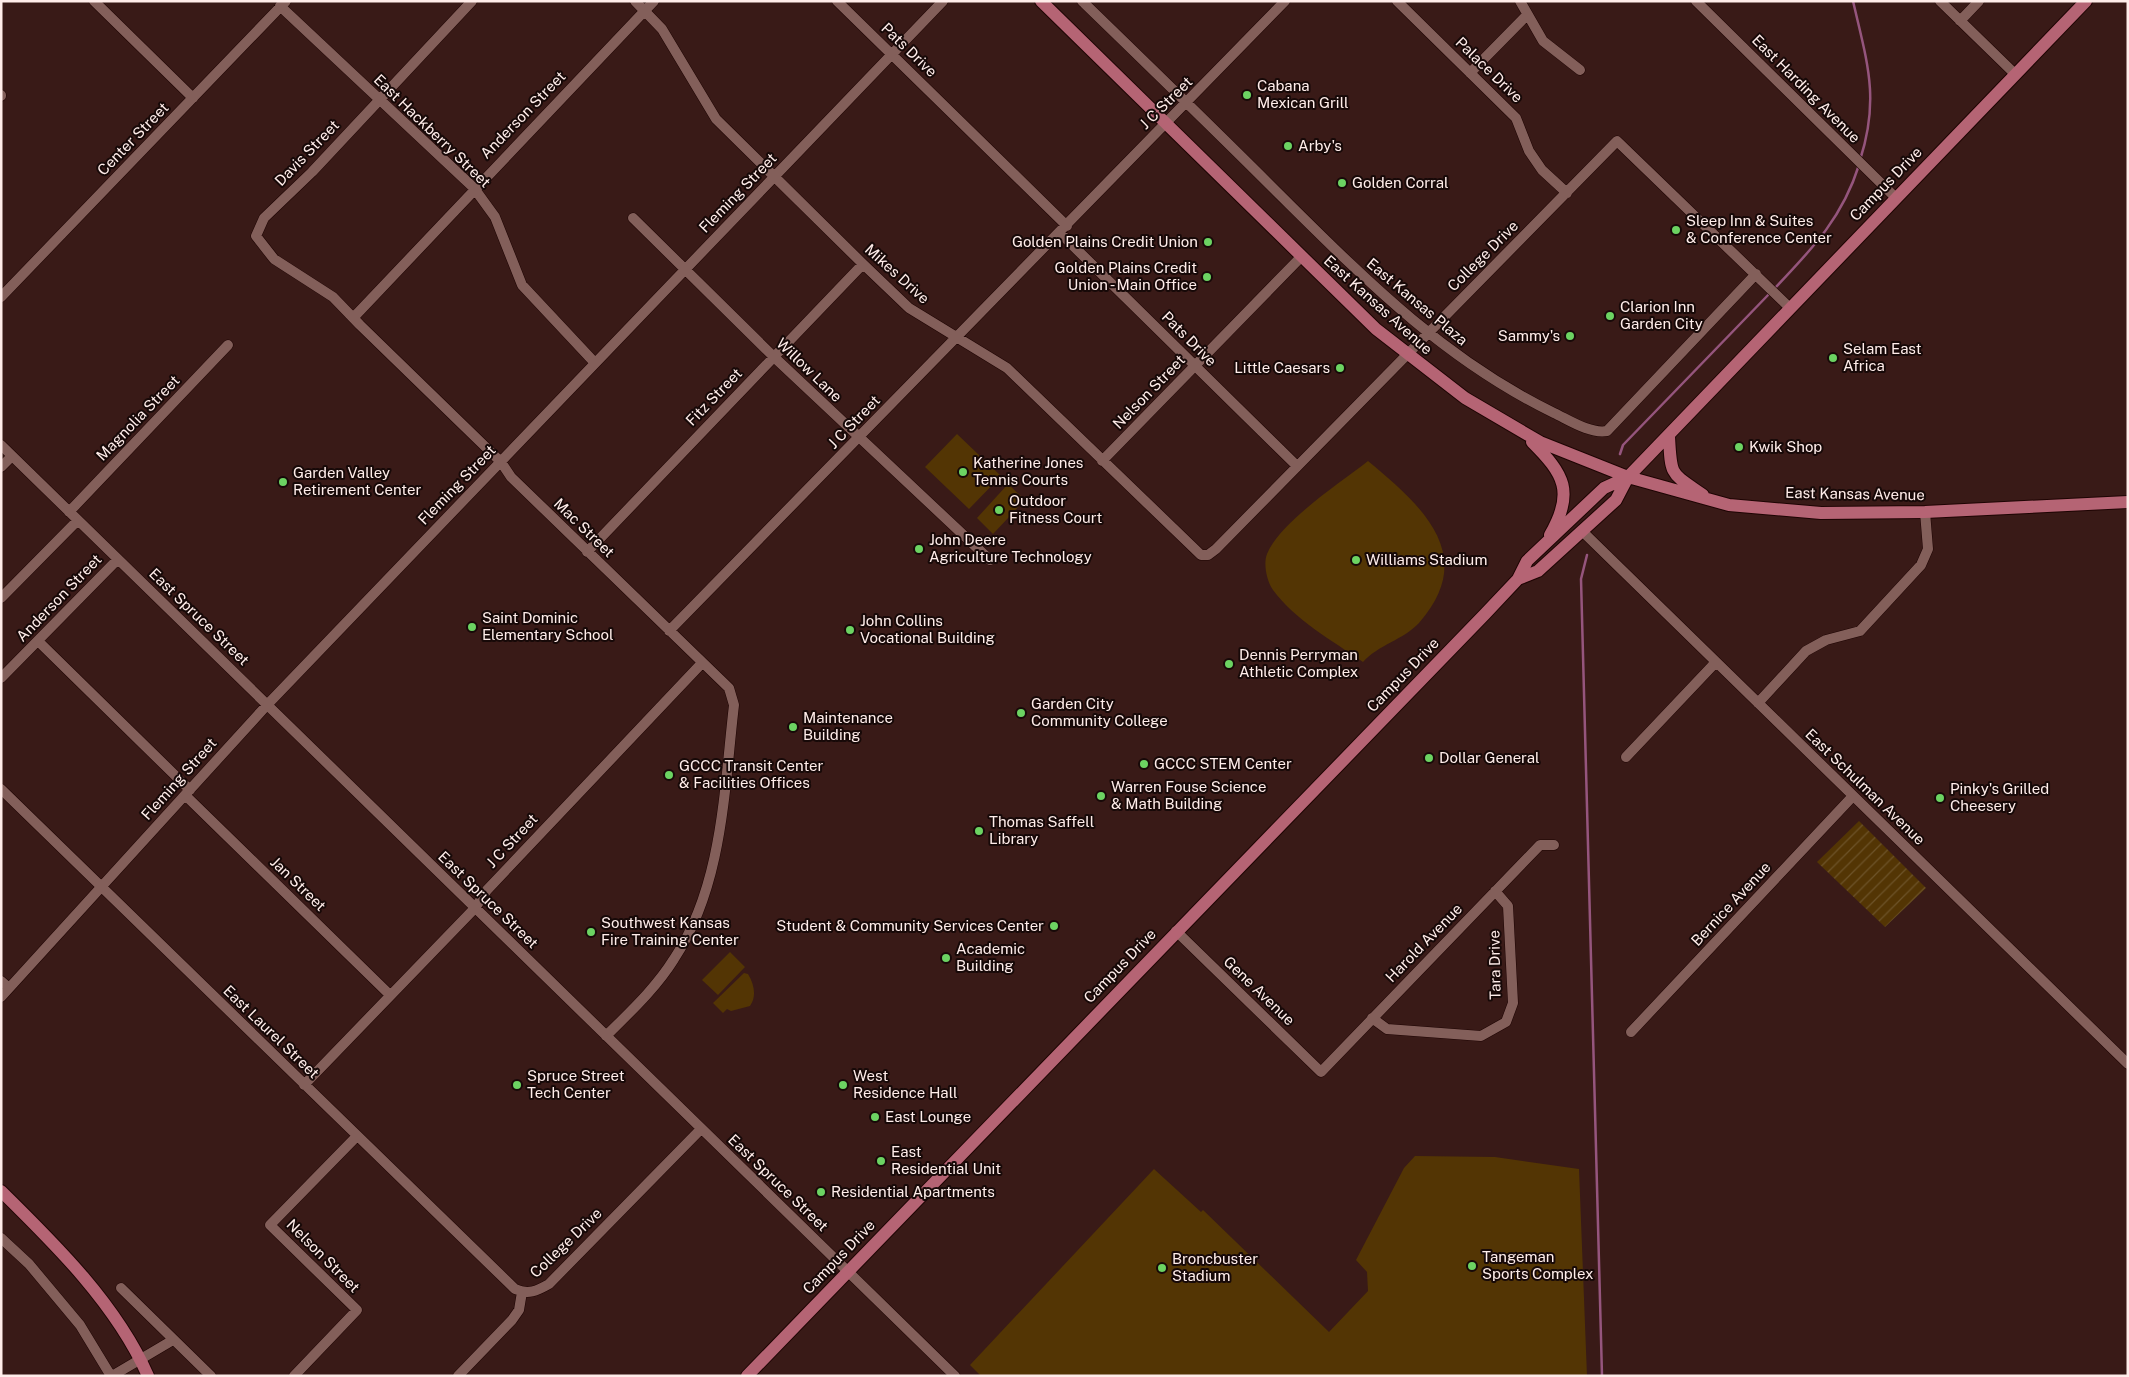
<svg xmlns="http://www.w3.org/2000/svg" width="2129" height="1377" font-family="'Public Sans',sans-serif">
  <style>
    .garden { fill: url(#garden-furrows) }
    .pitch { fill: #533504 }
    .lines { fill: none; stroke-linecap: round; stroke-linejoin: round }
    .stream { stroke: #95557d; stroke-width: 2.5 }
    .minor-casing { stroke: #1e0403; stroke-width: 11 }
    .major-casing { stroke: #1e0403; stroke-width: 14 }
    .minor { stroke: #835f5a; stroke-width: 10 }
    .major { stroke: #b56474; stroke-width: 12 }
    .poi-dot { fill: #6cd362; stroke: #170908; stroke-width: 2 }
    .labels { text-anchor: middle; stroke-width: 4; stroke-linejoin: round; paint-order: stroke }
    .street-label { font-size: 15px; fill: #ffedea; stroke: #170908 }
    .poi-label { font-size: 15px; fill: #ffedea; stroke: #170908; text-anchor: start }
  </style>
  <defs>
    <pattern id="garden-furrows" width="10" height="10" patternUnits="userSpaceOnUse" patternTransform="scale(1.25)"><rect width="10" height="10" fill="#533504"/><path d="M-1 1l2-2M0 10L10 0M9 11l2-2" fill="none" stroke="#6d5329"/></pattern>
  </defs>
  <rect width="100%" height="100%" fill="#391a17"/>
  <!-- garden -->
  <path class="garden" d="M1859 821 1926 888 1885 927 1817 862Z"/>
  <!-- pitch -->
  <path class="pitch" d="M957 434 1001 476 969 509 925 467Z
    M1368 461C1421 505 1479 555 1419 623 1403 640 1378 645 1363 662 1333 641 1295 620 1273 590 1267 582 1263 564 1267 554 1280 522 1340 483 1368 461Z
    M1008 484 1025 500 993 534 977 518Z
    M730 952 745 967 718 995 702 980Z
    M744 973 748 974C754 984 757 996 750 1006L731 1011 727 1009 723 1013 713 1003Z
    M1415 1156 1495 1157 1579 1169 1587 1376H981L970 1365 1154 1169 1201 1212 1203 1210 1329 1332 1368 1291 1367 1272 1356 1260 1404 1168Z"/>
  <g class="lines">
    <!-- stream -->
    <path class="stream" d="M1853 1C1867 62 1880 98 1860 160
      M1774 289C1811 250 1842 219 1859 165
      M1620 454 1623 445 1770 293
      M1587 555 1581 579 1602 1376"/>
    <defs>
      <path id="minor" d="M94 1 193 98
        M472 1 312 172 264 218 256 236 274 259 333 297 360 325 501 462 511 477 729 688 734 705C724 790 723 885 674 959 656 988 630 1012 606 1036
        M635 1 662 29 716 119 863 264 909 308 1007 368 1201 555H1208L1216 549 1617 141 1790 308
        M837 1 1067 226
        M1082 1C1148 65 1213 128 1277 192 1364 278 1443 359 1554 413 1569 420 1590 434 1607 431L1756 274
        M1397 1 1516 118 1529 151 1542 170 1567 193
        M1520 1 1543 41 1580 70
        M1696 1 1896 198
        M1940 1 2015 74
        M280 6 474 188 495 217 522 285 595 363
        M1960 21 1979 1
        M1470 73 1527 15
        M1 95V96
        M633 218 774 357 990 560
        M1060 233 1297 466
        M1 297 286 1
        M354 317 654 1
        M1 445 955 1376
        M1102 461 1301 257
        M1 467 12 456
        M69 512 228 345
        M1582 531 2128 1064
        M587 552 863 264
        M1 598 78 520
        M669 631 1285 1
        M38 641 190 790
        M1 678 118 559
        M1758 703 1806 651 1826 640 1860 631 1921 565 1928 549 1925 512
        M1626 757 1716 662
        M1 789 515 1289C528 1295 537 1291 549 1284L701 1129
        M185 795 390 995
        M1176 931 1321 1072 1540 845H1554
        M1 981 9 988
        M1 997 267 705 943 1
        M1372 1018 1387 1029 1481 1036 1506 1022 1513 1003 1508 906 1495 891
        M1631 1032 1853 796
        M304 1085 475 908 487 890 702 663
        M1 1238 29 1264 80 1325 111 1376
        M121 1288 211 1376
        M112 1376 173 1340
        M294 1376 357 1310 270 1225 357 1136
        M458 1376 512 1320 519 1310 522 1292"/>
      <path id="major" d="M1041 1 1376 329 1465 398 1540 442 1628 477 1729 505 1821 513 1925 512 2128 502
        M1669 436C1671 477 1670 472 1703 495
        M1532 442C1564 474 1575 492 1550 535
        M1518 579 1538 571 1616 500 1628 477 2086 1
        M1 1191C55 1244 117 1305 148 1376
        M747 1376 1485 614 1518 579 1527 561 1604 488 1628 477"/>
    </defs>
    <!-- minor casing -->
    <use href="#minor" class="minor-casing"/>
    <!-- major casing -->
    <use href="#major" class="major-casing"/>
    <!-- minor -->
    <use href="#minor" class="minor"/>
    <!-- major -->
    <use href="#major" class="major"/>
  </g>
  <!-- markers -->
  <g class="poi-dot">
    <circle cx="1247" cy="95" r="5"/>
    <circle cx="1288" cy="146" r="5"/>
    <circle cx="1342" cy="183" r="5"/>
    <circle cx="1676" cy="230" r="5"/>
    <circle cx="1208" cy="242" r="5"/>
    <circle cx="1207" cy="277" r="5"/>
    <circle cx="1610" cy="316" r="5"/>
    <circle cx="1570" cy="336" r="5"/>
    <circle cx="1833" cy="358" r="5"/>
    <circle cx="1340" cy="368" r="5"/>
    <circle cx="1739" cy="447" r="5"/>
    <circle cx="963" cy="472" r="5"/>
    <circle cx="283" cy="482" r="5"/>
    <circle cx="999" cy="510" r="5"/>
    <circle cx="919" cy="549" r="5"/>
    <circle cx="1356" cy="560" r="5"/>
    <circle cx="472" cy="627" r="5"/>
    <circle cx="850" cy="630" r="5"/>
    <circle cx="1229" cy="664" r="5"/>
    <circle cx="1021" cy="713" r="5"/>
    <circle cx="793" cy="727" r="5"/>
    <circle cx="1429" cy="758" r="5"/>
    <circle cx="1144" cy="764" r="5"/>
    <circle cx="669" cy="775" r="5"/>
    <circle cx="1101" cy="796" r="5"/>
    <circle cx="1940" cy="798" r="5"/>
    <circle cx="979" cy="831" r="5"/>
    <circle cx="1054" cy="926" r="5"/>
    <circle cx="591" cy="932" r="5"/>
    <circle cx="946" cy="958" r="5"/>
    <circle cx="517" cy="1085" r="5"/>
    <circle cx="843" cy="1085" r="5"/>
    <circle cx="875" cy="1117" r="5"/>
    <circle cx="881" cy="1161" r="5"/>
    <circle cx="821" cy="1192" r="5"/>
    <circle cx="1472" cy="1266" r="5"/>
    <circle cx="1162" cy="1268" r="5"/>
  </g>
  <g class="labels">
    <!-- street labels -->
    <g class="street-label">
      <text transform="translate(909 50) rotate(44)" y="5">Pats Drive</text>
      <text transform="translate(1489 70) rotate(44)" y="5">Palace Drive</text>
      <text transform="translate(1806 89) rotate(45)" y="5">East Harding Avenue</text>
      <text transform="translate(1166 103) rotate(-45)" y="5">J C Street</text>
      <text transform="translate(523 115) rotate(-46)" y="5">Anderson Street</text>
      <text transform="translate(432 131) rotate(44)" y="5">East Hackberry Street</text>
      <text transform="translate(133 139) rotate(-46)" y="5">Center Street</text>
      <text transform="translate(307 153) rotate(-46)" y="5">Davis Street</text>
      <text transform="translate(1886 184) rotate(-46)" y="5">Campus Drive</text>
      <text transform="translate(738 193) rotate(-46)" y="5">Fleming Street</text>
      <text transform="translate(1483 256) rotate(-45)" y="5">College Drive</text>
      <text transform="translate(897 274) rotate(42)" y="5">Mikes Drive</text>
      <text transform="translate(1417 302) rotate(40)" y="5">East Kansas Plaza</text>
      <text transform="translate(1378 305) rotate(42)" y="5">East Kansas Avenue</text>
      <text transform="translate(1189 339) rotate(45)" y="5">Pats Drive</text>
      <text transform="translate(809 370) rotate(44)" y="5">Willow Lane</text>
      <text transform="translate(1149 392) rotate(-46)" y="5">Nelson Street</text>
      <text transform="translate(714 397) rotate(-46)" y="5">Fitz Street</text>
      <text transform="translate(138 418) rotate(-46)" y="5">Magnolia Street</text>
      <text transform="translate(854 422) rotate(-46)" y="5">J C Street</text>
      <text transform="translate(457 485) rotate(-46)" y="5">Fleming Street</text>
      <text transform="translate(1855 494) rotate(1)" y="5">East Kansas Avenue</text>
      <text transform="translate(584 528) rotate(44)" y="5">Mac Street</text>
      <text transform="translate(59 598) rotate(-46)" y="5">Anderson Street</text>
      <text transform="translate(199 617) rotate(44)" y="5">East Spruce Street</text>
      <text transform="translate(1403 675) rotate(-46)" y="5">Campus Drive</text>
      <text transform="translate(179 779) rotate(-48)" y="5">Fleming Street</text>
      <text transform="translate(1865 787) rotate(44)" y="5">East Schulman Avenue</text>
      <text transform="translate(512 841) rotate(-47)" y="5">J C Street</text>
      <text transform="translate(298 884) rotate(44)" y="5">Jan Street</text>
      <text transform="translate(488 900) rotate(44)" y="5">East Spruce Street</text>
      <text transform="translate(1731 904) rotate(-47)" y="5">Bernice Avenue</text>
      <text transform="translate(1424 943) rotate(-46)" y="5">Harold Avenue</text>
      <text transform="translate(1495 965) rotate(-91)" y="5">Tara Drive</text>
      <text transform="translate(1120 966) rotate(-46)" y="5">Campus Drive</text>
      <text transform="translate(1259 991) rotate(44)" y="5">Gene Avenue</text>
      <text transform="translate(271 1032) rotate(44)" y="5">East Laurel Street</text>
      <text transform="translate(778 1183) rotate(44)" y="5">East Spruce Street</text>
      <text transform="translate(566 1243) rotate(-44)" y="5">College Drive</text>
      <text transform="translate(323 1256) rotate(45)" y="5">Nelson Street</text>
      <text transform="translate(839 1257) rotate(-46)" y="5">Campus Drive</text>
    </g>
    <!-- poi labels -->
    <g class="poi-label">
      <text x="1257" y="91">Cabana<tspan x="1257" dy="17">Mexican Grill</tspan></text>
      <text x="1298" y="151">Arby's</text>
      <text x="1352" y="188">Golden Corral</text>
      <text x="1686" y="226">Sleep Inn &amp; Suites<tspan x="1686" dy="17">&amp; Conference Center</tspan></text>
      <text x="1198" y="247" text-anchor="end">Golden Plains Credit Union</text>
      <text x="1197" y="273" text-anchor="end">Golden Plains Credit<tspan x="1197" dy="17">Union - Main Office</tspan></text>
      <text x="1620" y="312">Clarion Inn<tspan x="1620" dy="17">Garden City</tspan></text>
      <text x="1560" y="341" text-anchor="end">Sammy's</text>
      <text x="1843" y="354">Selam East<tspan x="1843" dy="17">Africa</tspan></text>
      <text x="1330" y="373" text-anchor="end">Little Caesars</text>
      <text x="1749" y="452">Kwik Shop</text>
      <text x="973" y="468">Katherine Jones<tspan x="973" dy="17">Tennis Courts</tspan></text>
      <text x="293" y="478">Garden Valley<tspan x="293" dy="17">Retirement Center</tspan></text>
      <text x="1009" y="506">Outdoor<tspan x="1009" dy="17">Fitness Court</tspan></text>
      <text x="929" y="545">John Deere<tspan x="929" dy="17">Agriculture Technology</tspan></text>
      <text x="1366" y="565">Williams Stadium</text>
      <text x="482" y="623">Saint Dominic<tspan x="482" dy="17">Elementary School</tspan></text>
      <text x="860" y="626">John Collins<tspan x="860" dy="17">Vocational Building</tspan></text>
      <text x="1239" y="660">Dennis Perryman<tspan x="1239" dy="17">Athletic Complex</tspan></text>
      <text x="1031" y="709">Garden City<tspan x="1031" dy="17">Community College</tspan></text>
      <text x="803" y="723">Maintenance<tspan x="803" dy="17">Building</tspan></text>
      <text x="1439" y="763">Dollar General</text>
      <text x="1154" y="769">GCCC STEM Center</text>
      <text x="679" y="771">GCCC Transit Center<tspan x="679" dy="17">&amp; Facilities Offices</tspan></text>
      <text x="1111" y="792">Warren Fouse Science<tspan x="1111" dy="17">&amp; Math Building</tspan></text>
      <text x="1950" y="794">Pinky's Grilled<tspan x="1950" dy="17">Cheesery</tspan></text>
      <text x="989" y="827">Thomas Saffell<tspan x="989" dy="17">Library</tspan></text>
      <text x="601" y="928">Southwest Kansas<tspan x="601" dy="17">Fire Training Center</tspan></text>
      <text x="1044" y="931" text-anchor="end">Student &amp; Community Services Center</text>
      <text x="956" y="954">Academic<tspan x="956" dy="17">Building</tspan></text>
      <text x="527" y="1081">Spruce Street<tspan x="527" dy="17">Tech Center</tspan></text>
      <text x="853" y="1081">West<tspan x="853" dy="17">Residence Hall</tspan></text>
      <text x="885" y="1122">East Lounge</text>
      <text x="891" y="1157">East<tspan x="891" dy="17">Residential Unit</tspan></text>
      <text x="831" y="1197">Residential Apartments</text>
      <text x="1482" y="1262">Tangeman<tspan x="1482" dy="17">Sports Complex</tspan></text>
      <text x="1172" y="1264">Broncbuster<tspan x="1172" dy="17">Stadium</tspan></text>
    </g>
  </g>
  <!-- border -->
  <rect width="2129" height="1377" fill="none" stroke="#ffedea" stroke-width="5"/>
</svg>
